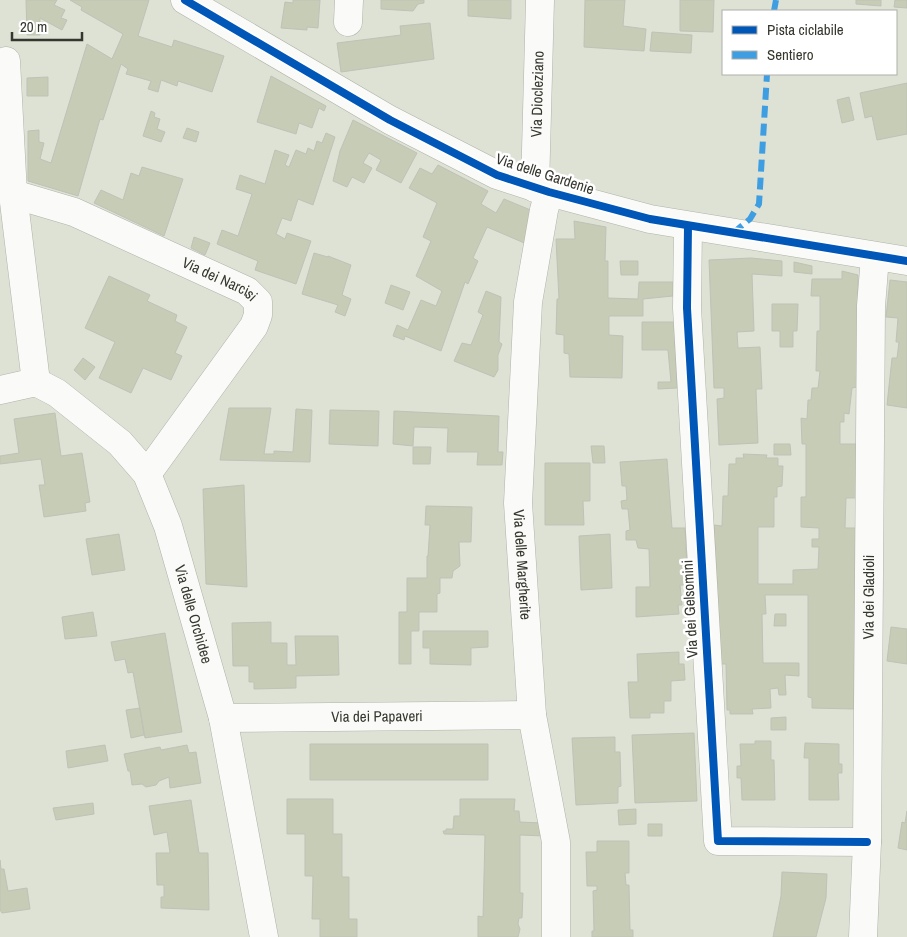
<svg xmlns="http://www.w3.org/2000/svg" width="907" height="937" font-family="'Archivo Narrow',sans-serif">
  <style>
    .building { fill: #c6ccb5; stroke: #bfc2b7 }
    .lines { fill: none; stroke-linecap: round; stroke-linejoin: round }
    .minor-casing { stroke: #afb2a8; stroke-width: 29 }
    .minor { stroke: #fafbf9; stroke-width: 28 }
    .quiet { stroke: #3e9ee1; stroke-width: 6; stroke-dasharray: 12 6; stroke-linecap: butt }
    .cycleway-casing { stroke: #fff; stroke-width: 11 }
    .cycleway { stroke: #0057b8; stroke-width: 8 }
    .labels { text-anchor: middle; stroke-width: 5; stroke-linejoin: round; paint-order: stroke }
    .street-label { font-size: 15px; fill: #35372e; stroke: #fff }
  </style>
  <rect width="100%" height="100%" fill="#dee2d5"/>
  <!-- building -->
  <path class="building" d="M26 0H57L54 5 65 10 61 18 67 20 62 30 40 18V35H27Z
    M70 0H149L138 36 172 47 174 40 224 56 212 92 178 81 177 86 161 80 158 92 148 89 151 81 126 74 128 69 121 64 103 120 100 119 78 196 28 181V131L39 130V142L44 143 40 159 51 163 87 44 112 59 123 34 81 10 82 7Z
    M293 0H320L318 28 307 27V30L281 28 285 2 293 3Z
    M381 0H424V3L418 4 413 11 381 9Z
    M468 0H511V19L468 16Z
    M585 0H625L623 26 646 29 644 51 584 47Z
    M680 0H714L713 32 680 31Z
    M856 0H881V6L856 4Z
    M895 0H907V8L894 7Z
    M430 23 434 59 341 72 337 43 401 35 400 26Z
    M652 32 692 35 691 53 650 51Z
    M271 76 326 106 324 111 319 108 312 128 299 123 296 134 257 122Z
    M48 77V96H27V78Z
    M907 83V134L877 140 872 116 865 118 860 93Z
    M849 97 854 120 842 123 837 100Z
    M151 111 155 113 154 117 160 119 157 129 165 132 161 142 143 136Z
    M353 120 417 153 401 183 376 170 381 160 369 153 363 163 372 168 364 183 352 177 347 187 333 181 340 151Z
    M187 128 199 132 196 142 183 138Z
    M326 133 335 137 313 205 298 199 291 221 282 218 276 234 285 239 287 233 311 241 296 284 255 270 258 261 217 244 222 230 238 236 252 194 236 189 240 175 265 184 275 150 289 155 285 165 289 167 296 150 306 154 308 148 314 151 317 141 322 143Z
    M438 165 488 191 481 204 496 213 504 199 533 211 529 245 487 227 473 258 478 261 468 284 465 282 441 351 405 336 404 340 393 336 397 325 408 330 421 300 436 306 442 291 416 276 431 241 423 237 437 203 409 188 420 168 432 174Z
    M142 167 183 179 164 236 94 203 101 190 123 200 131 173 139 176Z
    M574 221 606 227 605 261H608V298L638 299 639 282H673V296L643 299V316H609V335L623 336 622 378 570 377 569 354 564 353V335L556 334 557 299H559L556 239H575Z
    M194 237 210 243 205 255 191 248Z
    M314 253 328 257V256L351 265 342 295 351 299 345 316 335 312 338 305 302 294Z
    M751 258 782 261V276L752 274 754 331 737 332 738 348 760 347 762 389H756L758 443 719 445 717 399 724 398V388H714L709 260Z
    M620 261H638V275H621Z
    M794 262 812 266V274L794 272Z
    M842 271 858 275 857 387 852 388 849 414 844 413V422H840V444H856V498H846L845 528H856L854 709 812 708V698L808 697V595H765L766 614H762L763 663H799V676L785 675 786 695H779L778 688 770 689 771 708 752 709 753 714H730V710H727L726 664H721L714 525 722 526 723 496H728L729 464H736V458H744L743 454 767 455 766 458H778V466H783L782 486 777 487V497H774V527H758V584H793V570L818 569 819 547H812V539H819V528L801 527V497H806V444H802L801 418 807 419 808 400H811L812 388H818L820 371H816L817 331H820V296H811L812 279H842Z
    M109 276 150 295 147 301 177 315 175 321 187 327 175 353 182 356 171 380 143 368 131 393 99 378 115 342 85 328Z
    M890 280 907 282V408L887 405 892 358H897L899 342H896L898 318 886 317Z
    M391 285 410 292 403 310 385 303Z
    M486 291 501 297 499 342 502 344 498 355V370L494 377 454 361 462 343 471 345 483 315 478 312Z
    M772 304H798L797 331H793V347H780V331H772Z
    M642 322H674L677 388 658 389V382H671L668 350H642Z
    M83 358 95 367 85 380 74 370Z
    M229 408H271L264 454H274V451L293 452 296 409 312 410 310 462 220 460Z
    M330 410 379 411 378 446 329 444Z
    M394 411 499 416 498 452H503L502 465H477L478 452H447L448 428 414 427 413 446 393 444Z
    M55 413 61 456 82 453 90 502 85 503 86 511 44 517 39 485H45L41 459 0 464V456L19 453 14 419Z
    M774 444H790L791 455H774Z
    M591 446H604L605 463H593Z
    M413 447H431L430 464H413Z
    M667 459 672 528H685L688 585H680L682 605H678L679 614 636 617V587H650L649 549 638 548 636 540H626V531L630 530 628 509H622L621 501 627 500 626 486H622L620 462Z
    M545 463H590V501H583L584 525H545Z
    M244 485 247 587 206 584 203 489Z
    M426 506 472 507 471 542H459L460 566 453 571 452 578H440V593L437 594V612H419V631H411V664H399V612H407V578H427V556H428L430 525H425Z
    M119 534 125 570 92 575 86 539Z
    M610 534 612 588 581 590 579 536Z
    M93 612 97 636 65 639 62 617Z
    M775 614H786V626H774Z
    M271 622V643H287V665H296L295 636H338L339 675 296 676V688L254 689V682H249V666H233L232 623Z
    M891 627 907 629V664L887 661Z
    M423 631H488V647L471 648V665L430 664V648H423Z
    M165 633 182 732 145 738 133 672 128 673 125 659 115 661 111 642Z
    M679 652V664H684L685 680 671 681V701H664V713H650V718H630L628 682H638L637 654Z
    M140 708 144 735 131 738 126 710Z
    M786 717V730H771V718Z
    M694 733 697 801 635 803 632 735Z
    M615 737V752H620L621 786 618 787V803L576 805 572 738Z
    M755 741H771V760H774L775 800H742L741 778H737V766H741L740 744H755Z
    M805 743 839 744V764H842V773H838L839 800H809V758H804Z
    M310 744H488V780H310Z
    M105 745 108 761 68 768 66 751Z
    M187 745 189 753 196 752 201 783 170 788 169 777 159 781 156 785 146 787 142 784 132 785 130 771H128L124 754 160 747 161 750Z
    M287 799H333V834H342V877H349V919H357V937H320V919H312L313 876H305V834H287Z
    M460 799H515L514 811H519L520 822 541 823 544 836 520 835V893H523L522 918H519L518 924 520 929 518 937H478V916L483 917 485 835 444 834 443 831H446V829H453L454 816H460Z
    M191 800 199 853H208L209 910 161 908V897H164V885H157L156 853H170L167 832 154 835 149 806Z
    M93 803 94 814 56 820 53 808Z
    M636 809V824L619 825 618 810Z
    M907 811V850L898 848 902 822 905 823Z
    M648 824H662V836H648Z
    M597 841H629V873H625L626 885H629L630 930H633V937H592V931H594L593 891 597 890V886H587L586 852H597Z
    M0 860 1 869H4L8 891 27 888 30 909 2 913 0 910Z
    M782 872 827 874 826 898 816 937H773L781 896Z"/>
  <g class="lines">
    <defs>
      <g id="minor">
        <path d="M185 0 390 120 497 175 549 192 650 219 907 261"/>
        <path d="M348 22 349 0"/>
        <path d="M6 61 13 194 36 382"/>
        <path id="s1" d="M535 188 540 0"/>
        <path id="s2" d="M549 192 544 210 528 302 518 503 532 715 556 842V937"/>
        <path id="s3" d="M13 194 74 212 247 291 258 302V315L254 326 147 474"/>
        <path d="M688 226 687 308 718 841 867 842"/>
        <path id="s4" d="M0 390 36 382 57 393 120 443 147 474 168 526 223 718 264 937"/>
        <path id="s5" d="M223 718 532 715"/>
        <path id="s6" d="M863 937 867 842 871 306 875 257"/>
      </g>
    </defs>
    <!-- minor casing -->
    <use href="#minor" class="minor-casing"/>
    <!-- minor -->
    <use href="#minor" class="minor"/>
    <!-- quiet -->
    <path class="quiet" d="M774 11 776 0
      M733 233 750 219 759 204 767 74"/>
    <defs>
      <path id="cycleway" d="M185 0 390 120 497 175 549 192 650 219 907 261
        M688 226 687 308 718 841 867 842"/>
    </defs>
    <!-- cycleway casing -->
    <use href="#cycleway" class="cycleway-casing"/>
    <!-- cycleway -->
    <use href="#cycleway" class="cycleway"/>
  </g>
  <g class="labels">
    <!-- street labels -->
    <g class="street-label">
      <text dy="5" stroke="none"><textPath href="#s1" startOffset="94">Via Diocleziano</textPath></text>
      <text transform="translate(545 174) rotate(18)" y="5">Via delle Gardenie</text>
      <text dy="5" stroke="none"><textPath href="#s3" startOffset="224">Via dei Narcisi</textPath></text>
      <text dy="5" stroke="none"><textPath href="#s2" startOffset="375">Via delle Margherite</textPath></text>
      <text dy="5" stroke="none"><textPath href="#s6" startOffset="340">Via dei Gladioli</textPath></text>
      <text transform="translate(690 609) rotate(-93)" y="5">Via dei Gelsomini</text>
      <text dy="5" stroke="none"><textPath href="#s4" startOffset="330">Via delle Orchidee</textPath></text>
      <text dy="5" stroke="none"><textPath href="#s5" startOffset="154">Via dei Papaveri</textPath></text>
    </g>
  </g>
  <!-- legend -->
  <rect x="722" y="10" width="175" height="65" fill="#ffffff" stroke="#aeafab"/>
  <rect x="732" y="26" width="25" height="8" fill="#0057b8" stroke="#aeafab"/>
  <text x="767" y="35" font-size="15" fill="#35372e">Pista ciclabile</text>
  <rect x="732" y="51" width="25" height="8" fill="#3e9ee1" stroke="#aeafab"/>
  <text x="767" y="60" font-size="15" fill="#35372e">Sentiero</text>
  <!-- scale -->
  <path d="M12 32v8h70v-8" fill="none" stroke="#35372e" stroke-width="2.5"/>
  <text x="20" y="32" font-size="15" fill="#35372e" stroke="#ffffff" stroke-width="4" paint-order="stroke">20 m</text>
</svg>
